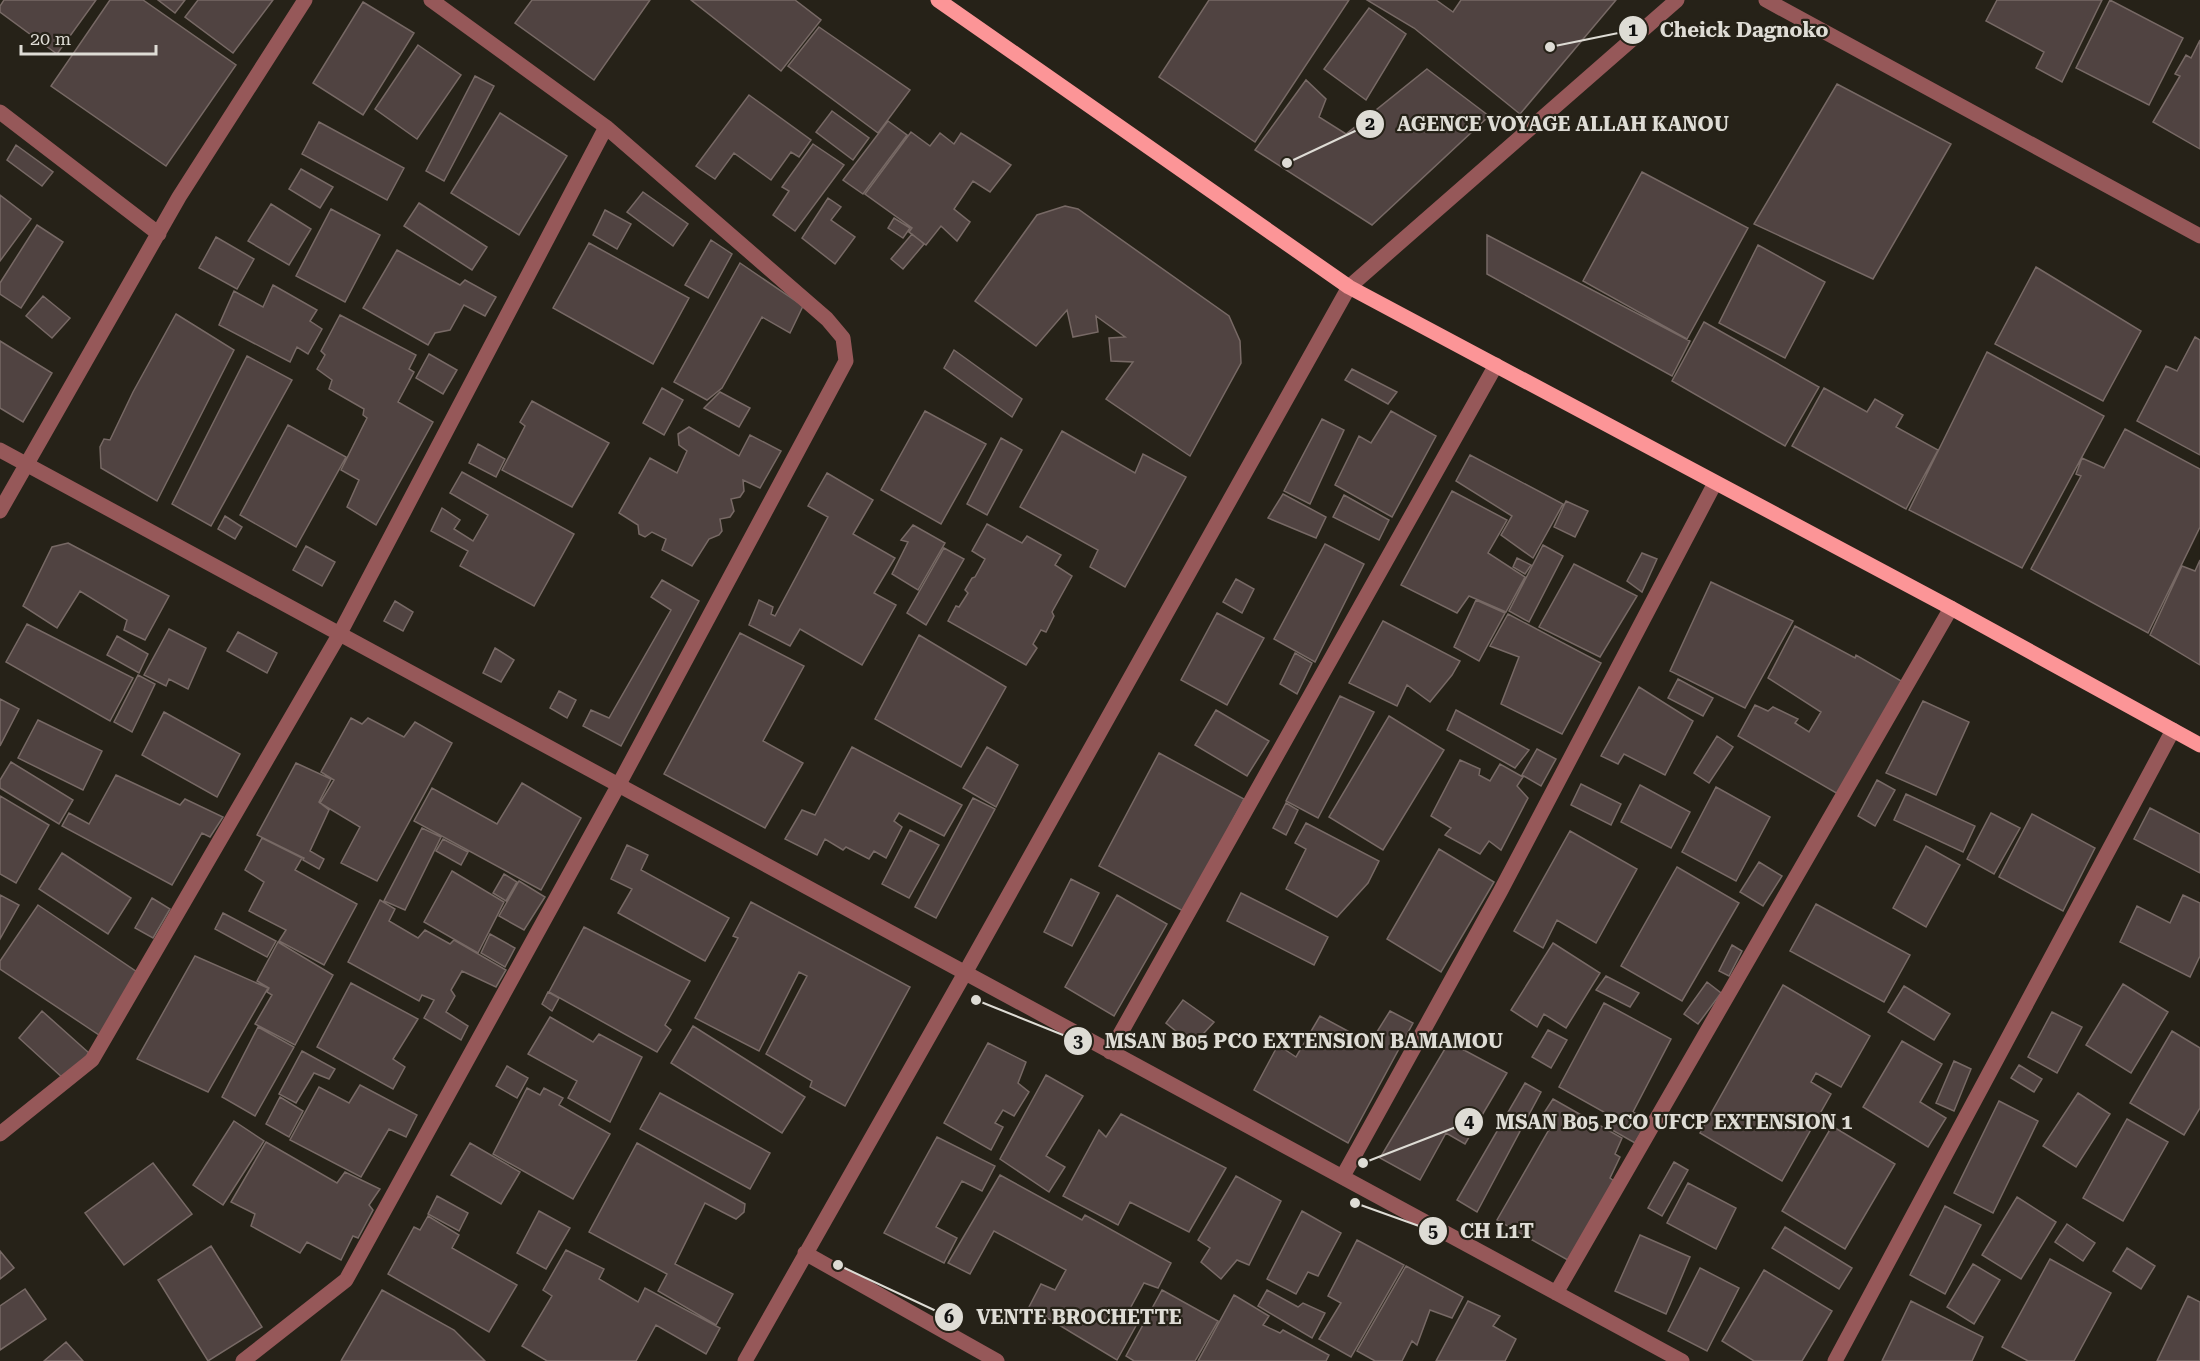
<svg xmlns="http://www.w3.org/2000/svg" width="2200" height="1361" font-family="'Roboto Serif',serif">
  <style>
    .building { fill: #504341; stroke: #776965; stroke-width: 1.5 }
    .lines { fill: none; stroke-linecap: round; stroke-linejoin: round }
    .minor { stroke: #965859; stroke-width: 15 }
    .major { stroke: #fc9597; stroke-width: 15 }
    .leader { fill: none; stroke: #dedcd5; stroke-width: 2 }
    .callout-dot { fill: #dedcd5; stroke: #262218; stroke-width: 2 }
    .mark-label { font-size: 18px; text-anchor: middle; font-weight: bold; fill: #111 }
    .callout-label { font-size: 20px; text-anchor: middle; font-weight: bold; fill: #dedcd5; stroke: #262218; stroke-width: 4.5; stroke-linejoin: round; paint-order: stroke }
  </style>
  <rect width="100%" height="100%" fill="#262218"/>
  <!-- building -->
  <path class="building" d="M4 0H96L57 54 0 12V6Z
    M110 0H143L236 65 166 166 51 86Z
    M158 0H185L175 13Z
    M198 0H273L233 53 185 17Z
    M532 0H650L594 80 515 23Z
    M691 0H795L821 20 781 71Z
    M1209 0H1349L1255 142 1159 77Z
    M1367 0H1436L1453 12 1461 0H1616L1520 114 1414 28Z
    M1997 0H2102L2062 82 2036 68 2044 52 1986 21Z
    M2110 0 2183 38 2149 105 2076 68Z
    M363 2 414 33 363 115 313 83Z
    M1369 8 1406 34 1366 100 1324 69Z
    M819 27 910 90 878 133 788 66Z
    M2200 40V149L2153 122 2180 76 2175 74 2186 55 2191 58Z
    M418 45 461 75 417 139 375 109Z
    M1427 69 1489 116 1372 225 1255 150 1306 80 1326 99 1319 117 1346 134Z
    M475 76 494 86 444 181 426 171Z
    M1837 84 1951 144 1873 279 1754 224Z
    M749 95 811 140 799 157 791 152 771 180 734 153 715 179 696 166Z
    M832 111 869 138 853 160 816 132Z
    M500 113 567 156 519 235 451 193Z
    M888 121 907 135 863 194 843 180Z
    M319 122 404 168 387 200 302 154Z
    M911 132 930 146 940 133 954 144 961 133 1011 165 990 192 973 181 954 209 970 222 957 241 941 226 926 245 909 232 912 228 865 194Z
    M813 144 844 165 795 231 773 215 789 191 782 187Z
    M16 145 53 172 42 186 7 160Z
    M301 169 333 187 320 208 289 189Z
    M1642 172 1748 228 1687 339 1583 281Z
    M643 192 688 224 673 246 627 212Z
    M0 195 31 219 0 261Z
    M828 198 841 207 831 220 855 237 835 264 802 238Z
    M419 203 487 247 472 270 404 226Z
    M271 204 311 229 289 265 248 241Z
    M1065 206 1078 209 1229 316 1240 341 1241 363 1190 456 1106 399 1133 362 1111 361 1109 338 1125 337 1096 316 1098 332 1073 337 1067 310 1036 346 975 301 1037 215Z
    M331 209 380 235 345 302 296 276Z
    M605 210 631 224 617 249 593 235Z
    M894 218 910 228 903 238 888 228Z
    M37 225 63 242 21 308 0 294V283Z
    M912 234 924 244 903 269 891 259Z
    M1487 235 1690 341 1672 376 1487 274Z
    M216 237 254 259 237 289 199 268Z
    M711 240 732 254 708 298 685 285Z
    M589 243 689 298 653 364 553 308Z
    M1758 245 1825 282 1785 358 1719 323Z
    M397 250 460 285 465 280 496 297 485 316 464 305 450 330 435 333 428 345 363 308Z
    M740 263 803 306 790 333 762 317 722 388 707 400 674 382Z
    M2036 267 2141 331 2103 401 1995 344Z
    M273 285 317 310 310 321 322 329 308 354 297 347 290 362 219 325 234 291 263 307Z
    M43 296 70 318 52 338 26 316Z
    M176 314 234 350 157 501 101 468 100 447 104 439 110 440 133 392Z
    M340 315 416 355 409 369 414 372 398 402 433 422 376 525 347 507 359 480 341 470 367 418 363 415 364 409 329 389 332 380 317 369 325 355 321 351Z
    M1704 322 1819 387 1785 446 1672 381Z
    M2195 337 2200 340V455L2137 421 2166 366 2177 371Z
    M0 341 52 373 23 422 0 408Z
    M954 350 1022 399 1012 417 944 368Z
    M1987 352 2104 416 2022 568 1909 510Z
    M429 354 457 370 443 394 416 378Z
    M247 356 292 380 211 526 172 504Z
    M1352 369 1397 392 1388 404 1345 380Z
    M662 388 683 400 664 435 643 423Z
    M1824 388 1867 412 1875 399 1903 415 1896 427 1938 450 1906 509 1792 446Z
    M720 392 750 408 739 427 704 408Z
    M532 401 609 443 572 507 502 470 525 426 520 422Z
    M925 411 986 444 941 524 881 490Z
    M1391 411 1436 436 1392 517 1335 485 1359 436 1371 443Z
    M1322 419 1344 430 1310 504 1284 491Z
    M288 425 346 457 296 547 240 515Z
    M689 427 739 456 750 435 781 451 760 488 743 480 744 491 740 497 731 499 734 511 730 517 720 519 722 531 719 535 709 539 692 566 662 550 666 539 652 532 645 537 639 534 638 525 619 513 650 458 677 473 687 451 679 445 678 434Z
    M2125 429 2200 469V527L2148 633 2031 569 2081 476 2076 474 2082 458 2104 468Z
    M1062 431 1135 473 1143 454 1186 477 1125 587 1090 567 1098 550 1020 507Z
    M1001 438 1022 450 987 515 967 504Z
    M478 444 505 459 496 477 469 463Z
    M1470 455 1563 504 1533 558 1501 535 1512 516 1456 481Z
    M462 472 574 534 534 606 460 566 468 551 431 531 442 508 460 520 454 529 473 541 488 515 450 493Z
    M827 473 873 500 853 534 895 558 874 593 896 605 862 665 800 629 790 646 749 625 759 600 773 607 771 614 775 616 828 517 808 506Z
    M1452 491 1507 520 1488 553 1525 577 1506 612 1469 596 1457 613 1401 585Z
    M1283 494 1326 517 1316 538 1268 518Z
    M1344 495 1389 520 1379 540 1333 517Z
    M1566 501 1588 511 1575 537 1554 527Z
    M225 516 242 527 235 539 218 529Z
    M987 524 1022 543 1027 536 1061 555 1055 565 1072 576 1052 612 1054 616 1046 632 1041 630 1033 644 1037 648 1026 665 948 621 956 606 959 607 968 593 965 590 972 578 975 577 985 559 972 551Z
    M913 525 945 543 918 590 892 574 908 542 901 540Z
    M68 543 169 596 145 640 124 630 127 620 80 591 57 628 23 606 52 547Z
    M1325 544 1364 564 1315 662 1274 639Z
    M1543 545 1563 556 1529 622 1509 611Z
    M306 546 335 562 322 586 293 570Z
    M944 548 964 559 926 625 907 613Z
    M1642 553 1657 559 1642 592 1627 581Z
    M1517 558 1531 565 1525 574 1513 567Z
    M2200 560V665L2150 635 2182 566 2195 571Z
    M1574 564 1637 596 1600 657 1539 627Z
    M1236 579 1254 589 1242 613 1223 602Z
    M662 580 699 601 621 746 583 726 591 710 609 718 671 610 651 597Z
    M1711 582 1793 621 1745 708 1670 671Z
    M1476 600 1505 613 1479 661 1454 647Z
    M395 601 413 612 403 631 384 621Z
    M1217 613 1264 638 1227 705 1181 680Z
    M1508 614 1601 663 1562 734 1501 704 1519 657 1490 646Z
    M1383 621 1460 661 1452 675 1430 702 1407 685 1397 706 1349 683Z
    M27 624 133 678 110 721 6 662Z
    M1795 626 1855 658 1856 655 1903 682 1838 794 1738 736 1755 705 1768 711 1773 707 1798 719 1795 723 1809 732 1821 712 1768 678Z
    M169 629 206 648 188 689 169 679 166 686 144 675Z
    M238 632 277 653 267 673 227 651Z
    M740 633 804 666 763 741 803 763 765 828 664 774Z
    M919 635 1006 687 961 767 875 719Z
    M117 636 148 654 139 673 107 655Z
    M495 648 514 660 501 682 483 673Z
    M1295 653 1312 663 1297 694 1280 684Z
    M138 675 155 684 132 732 114 722Z
    M1678 679 1713 698 1703 716 1668 698Z
    M1639 687 1693 721 1665 775 1624 754 1618 764 1601 756Z
    M559 691 576 700 567 718 550 708Z
    M1340 696 1374 712 1318 818 1286 801Z
    M0 699 19 709 0 746Z
    M1923 701 1969 722 1936 795 1886 773Z
    M1216 710 1269 741 1247 776 1195 745Z
    M1456 710 1529 750 1515 768 1447 730Z
    M164 712 240 754 217 797 142 755Z
    M1389 716 1444 750 1383 850 1329 817Z
    M351 718 362 724 368 718 404 737 415 722 452 743 377 881 341 863 360 827 320 803 334 780 321 772Z
    M38 720 102 751 83 790 18 758Z
    M1717 736 1733 747 1709 783 1694 773Z
    M852 747 962 805 944 836 899 813 894 821 902 827 886 858 874 851 869 859 846 847 843 850 825 839 817 855 785 839 802 810 815 815Z
    M987 747 1018 765 996 807 963 788Z
    M1537 749 1556 759 1541 786 1522 775Z
    M1159 753 1244 799 1185 912 1099 866Z
    M1460 760 1480 769 1479 775 1490 781 1500 764 1523 777 1517 786 1528 798 1501 850 1489 841 1480 854 1445 835 1451 828 1431 816Z
    M11 762 73 800 59 824 0 788V780Z
    M296 763 331 779 319 802 329 810 310 851 324 859 319 869 303 860 304 858 257 835Z
    M116 775 180 805 185 799 223 817 210 837 202 833 172 885 62 826 69 813 89 824Z
    M1877 780 1895 790 1875 826 1858 816Z
    M522 783 581 818 541 890 414 821 432 788 497 824Z
    M1581 784 1621 804 1611 825 1571 805Z
    M1640 785 1690 812 1671 848 1621 822Z
    M1716 787 1770 817 1736 881 1682 852Z
    M1906 794 1975 826 1963 852 1894 820Z
    M0 796 49 825 16 883 0 874Z
    M973 798 995 809 936 918 915 907Z
    M1286 803 1298 810 1286 835 1273 828Z
    M2150 808 2200 834V873L2134 839Z
    M1991 813 2020 828 1994 874 1967 859Z
    M2032 814 2095 848 2063 911 1999 877Z
    M1306 823 1379 861 1368 883 1337 917 1286 889 1306 849 1295 843Z
    M422 828 441 837 405 910 384 901Z
    M910 830 939 845 909 898 882 884Z
    M1570 831 1637 869 1596 943 1557 920 1543 948 1514 931Z
    M262 838 302 858 295 870 357 904 324 965 279 941 286 930 249 911 264 882 245 870Z
    M443 839 468 852 461 865 436 851Z
    M627 845 648 855 641 870 729 918 705 961 618 913 632 889 611 879Z
    M1926 846 1960 865 1926 927 1893 908Z
    M1439 849 1494 882 1441 972 1387 939Z
    M62 853 131 898 108 934 39 889Z
    M1759 862 1782 876 1763 906 1740 892Z
    M1677 867 1739 903 1682 1001 1621 966Z
    M452 871 504 902 478 953 424 922Z
    M504 874 517 882 506 901 493 893Z
    M1071 879 1099 893 1072 946 1044 932Z
    M519 881 545 897 524 930 499 916Z
    M1241 893 1328 937 1314 965 1227 921Z
    M0 895 19 905 0 939Z
    M1117 895 1167 924 1114 1016 1065 987Z
    M2183 895 2200 903V956L2190 977 2120 942 2137 906 2170 923Z
    M152 898 170 909 153 938 135 928Z
    M380 900 395 909 389 921 418 938 425 930 450 944 454 940 506 970 496 987 462 971 451 990 455 996 446 1012 468 1026 461 1040 424 1018 434 1000 422 995 419 1001 348 962Z
    M751 902 910 987 845 1106 810 1087 812 1081 766 1054 807 976 799 972 759 1051 695 1018 738 938 733 936Z
    M1816 904 1910 955 1884 1002 1790 951Z
    M38 905 140 974 99 1035 0 969V961Z
    M223 913 276 941 267 957 215 929Z
    M584 927 690 981 665 1025 671 1030 657 1052 549 992Z
    M490 934 515 948 505 967 481 953Z
    M278 942 333 975 295 1045 255 1024 272 995 267 992 269 988 257 981Z
    M1553 943 1600 973 1566 1028 1544 1014 1537 1027 1511 1010Z
    M1732 945 1742 951 1729 976 1719 971Z
    M195 956 268 988 208 1092 137 1059Z
    M1606 976 1639 993 1630 1007 1596 990Z
    M1707 982 1721 993 1698 1024 1684 1014Z
    M351 983 418 1019 393 1059 405 1067 393 1089 317 1047Z
    M2123 984 2168 1012 2131 1073 2086 1045Z
    M1783 985 1870 1036 1841 1087 1816 1073 1811 1082 1831 1094 1782 1181 1700 1133Z
    M1904 986 1950 1014 1934 1040 1888 1012Z
    M548 992 559 998 552 1011 542 1004Z
    M1183 1000 1214 1022 1193 1045 1166 1023Z
    M1604 1003 1671 1039 1633 1112 1648 1121 1635 1143 1605 1126 1611 1116 1559 1087Z
    M42 1011 89 1053 65 1080 19 1038Z
    M1390 1011 1413 1023 1348 1143 1254 1090 1278 1045 1296 1057 1320 1016 1370 1043Z
    M2052 1012 2082 1027 2057 1073 2028 1057Z
    M550 1017 593 1042 599 1034 642 1057 610 1122 568 1098 577 1081 528 1054Z
    M693 1026 805 1097 782 1133 671 1063Z
    M258 1027 294 1047 255 1116 222 1097Z
    M1548 1030 1567 1040 1551 1068 1532 1057Z
    M2172 1031 2200 1048V1108L2184 1135 2130 1103Z
    M1902 1041 1942 1064 1920 1102 1946 1118 1928 1147 1863 1107Z
    M1449 1042 1507 1073 1465 1144 1446 1133 1420 1180 1380 1158Z
    M988 1043 1026 1062 1018 1083 1029 1092 1014 1116 1003 1110 995 1123 1003 1127 991 1150 944 1123Z
    M302 1051 335 1069 329 1079 314 1073 296 1103 279 1094Z
    M1954 1061 1971 1069 1954 1111 1936 1103Z
    M2019 1065 2042 1079 2034 1092 2011 1078Z
    M507 1066 528 1078 517 1098 496 1086Z
    M1046 1075 1083 1096 1046 1156 1065 1167 1049 1192 1000 1159Z
    M1525 1083 1541 1092 1477 1212 1457 1200Z
    M360 1085 417 1115 406 1137 389 1129 361 1177 290 1140 319 1087 349 1103Z
    M527 1088 540 1095 544 1088 563 1098 559 1105 610 1134 573 1199 493 1154Z
    M660 1093 770 1153 750 1189 640 1129Z
    M2078 1093 2110 1114 2076 1167 2043 1146Z
    M280 1097 303 1111 289 1137 266 1124Z
    M1553 1099 1622 1138 1615 1154 1620 1157 1610 1178 1617 1183 1573 1263 1497 1220 1551 1126 1542 1116Z
    M1999 1101 2038 1121 1993 1213 1954 1193Z
    M1121 1114 1226 1168 1189 1232 1130 1202 1118 1225 1063 1196 1099 1130 1106 1137Z
    M2127 1119 2168 1142 2123 1221 2083 1198Z
    M234 1121 264 1141 223 1205 193 1185Z
    M1832 1126 1895 1164 1845 1249 1782 1211Z
    M937 1137 995 1166 982 1191 962 1181 936 1227 957 1238 944 1263 884 1233Z
    M266 1142 337 1183 345 1172 380 1189 369 1205 373 1210 358 1238 353 1236 341 1260 307 1242 300 1253 251 1226 255 1214 231 1202Z
    M470 1143 520 1172 501 1204 451 1175Z
    M637 1143 745 1204 744 1212 736 1219 705 1203 675 1264 733 1294 716 1325 658 1291 667 1274 589 1232Z
    M1674 1162 1688 1170 1662 1216 1648 1208Z
    M153 1163 192 1214 124 1265 85 1213Z
    M1000 1175 1082 1220 1085 1215 1171 1263 1158 1288 1144 1283 1126 1316 1137 1324 1117 1360 1029 1307 1041 1284 1055 1290 1066 1270 994 1231 970 1274 948 1263Z
    M1236 1176 1281 1201 1249 1265 1237 1260 1221 1279 1201 1262 1210 1248 1198 1240Z
    M1688 1183 1736 1208 1716 1249 1667 1223Z
    M437 1196 468 1213 459 1231 428 1214Z
    M2017 1197 2056 1222 2021 1279 1982 1255Z
    M1945 1206 1981 1225 1945 1294 1910 1275Z
    M539 1211 570 1228 546 1269 517 1253Z
    M1302 1211 1341 1233 1318 1276 1308 1272 1296 1294 1267 1279Z
    M428 1216 459 1235 452 1248 517 1285 489 1332 388 1274 414 1227 420 1230Z
    M2067 1224 2095 1243 2083 1261 2055 1242Z
    M1785 1227 1852 1268 1839 1289 1772 1248Z
    M1640 1235 1690 1257 1666 1314 1615 1291Z
    M1357 1240 1404 1265 1351 1357 1319 1339 1341 1303 1328 1296Z
    M211 1246 262 1327 208 1361 158 1280Z
    M2127 1248 2155 1266 2141 1289 2113 1271Z
    M566 1250 604 1269 599 1279 638 1302 645 1288 720 1328 706 1354 656 1325 636 1361H547L522 1346 552 1296 543 1290Z
    M0 1251 14 1268 0 1279Z
    M2050 1259 2111 1293 2074 1361H2028L2002 1347Z
    M1973 1264 2000 1280 1974 1324 1947 1307Z
    M1406 1266 1463 1297 1452 1318 1430 1310 1417 1345 1412 1341 1402 1361H1375L1357 1351Z
    M1700 1268 1739 1288 1707 1351 1668 1331Z
    M1764 1270 1832 1311 1802 1361H1754L1722 1341Z
    M25 1289 46 1319 0 1350V1306Z
    M382 1290 454 1330 485 1361H341Z
    M1162 1290 1218 1321 1195 1361H1134L1126 1356Z
    M1267 1290 1298 1307 1303 1303 1325 1313 1312 1338 1258 1306Z
    M1234 1295 1269 1316 1263 1325 1280 1333 1283 1330 1329 1355 1326 1361H1198Z
    M2188 1296 2200 1302V1361H2157Z
    M1468 1301 1500 1316 1493 1326 1516 1339 1505 1361H1436Z
    M1911 1301 1983 1337 1972 1361H1882Z
    M66 1342 83 1361H44Z"/>
  <g class="lines">
    <!-- minor -->
    <path class="minor" d="M1766 0 2200 236
      M0 112 159 234
      M0 450 1682 1361
      M0 511 179 197 305 0
      M1110 1052 1496 365
      M0 1134 92 1060 339 635 606 127
      M1343 1176 1500 892 1715 483
      M805 1253 997 1361
      M1556 1293 1951 608
      M243 1361 346 1280 618 786 846 361 843 338 827 319 606 127 431 0
      M745 1361 965 973 1349 287 1677 0
      M1835 1361 2173 730"/>
    <!-- major -->
    <path class="major" d="M938 0 1349 287 1951 608 2200 745"/>
  </g>
  <!-- callouts -->
  <path class="leader" d="M1550 47L1633 30M1287 163L1370 124M976 1000L1078 1041M1363 1163L1469 1122M1355 1203L1433 1231M838 1265L949 1317"/>
  <g class="callout-dot">
    <circle cx="1550" cy="47" r="6"/>
    <circle cx="1287" cy="163" r="6"/>
    <circle cx="976" cy="1000" r="6"/>
    <circle cx="1363" cy="1163" r="6"/>
    <circle cx="1355" cy="1203" r="6"/>
    <circle cx="838" cy="1265" r="6"/>
    <circle cx="1633" cy="30" r="15"/>
    <circle cx="1370" cy="124" r="15"/>
    <circle cx="1078" cy="1041" r="15"/>
    <circle cx="1469" cy="1122" r="15"/>
    <circle cx="1433" cy="1231" r="15"/>
    <circle cx="949" cy="1317" r="15"/>
  </g>
  <g class="mark-label">
    <text x="1633" y="36">1</text>
    <text x="1370" y="130">2</text>
    <text x="1078" y="1047">3</text>
    <text x="1469" y="1128">4</text>
    <text x="1433" y="1237">5</text>
    <text x="949" y="1323">6</text>
  </g>
  <g class="callout-label">
    <text x="1744" y="37">Cheick Dagnoko</text>
    <text x="1563" y="131">AGENCE VOYAGE ALLAH KANOU</text>
    <text x="1304" y="1048">MSAN B05 PCO EXTENSION BAMAMOU</text>
    <text x="1674" y="1129">MSAN B05 PCO UFCP EXTENSION 1</text>
    <text x="1497" y="1238">CH L1T</text>
    <text x="1079" y="1324">VENTE BROCHETTE</text>
  </g>
  <!-- scale -->
  <path d="M21 45v9h135v-9" fill="none" stroke="#dedcd5" stroke-width="3"/>
  <text x="30" y="45" font-size="18" fill="#dedcd5" stroke="#262218" stroke-width="4.5" paint-order="stroke">20 m</text>
</svg>
